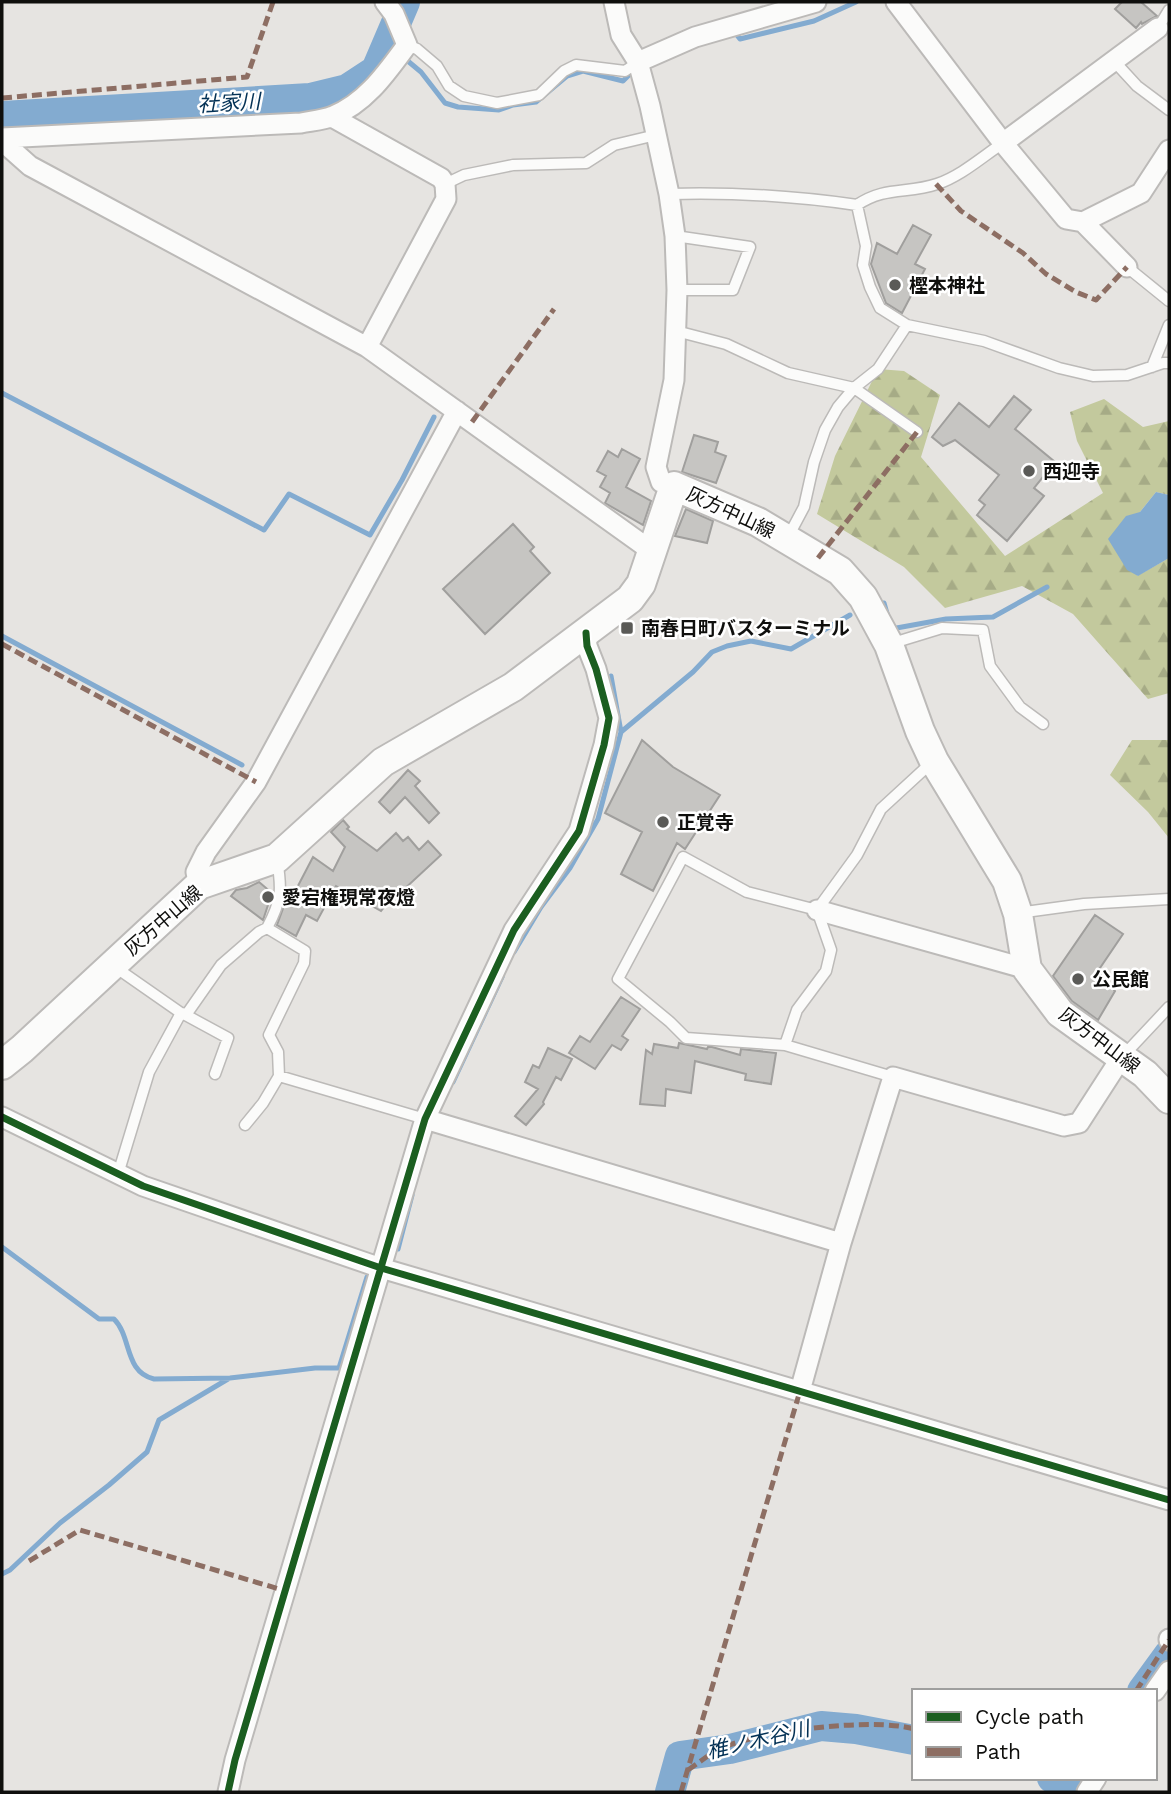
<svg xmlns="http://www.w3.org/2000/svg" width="1171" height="1794" font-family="'Work Sans','Noto Sans JP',sans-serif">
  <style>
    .forest { fill: url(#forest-firs) }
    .water { fill: #83abd0 }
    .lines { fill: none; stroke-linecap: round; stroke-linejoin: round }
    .stream { stroke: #83abd0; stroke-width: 5 }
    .river { stroke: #83abd0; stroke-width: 30 }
    .building { fill: #c6c5c2; stroke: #a09f9d; stroke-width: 2 }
    .service-casing { stroke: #bcbab8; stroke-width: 13 }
    .minor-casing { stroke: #bcbab8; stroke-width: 23 }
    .secondary-casing { stroke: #bcbab8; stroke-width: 32 }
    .service { stroke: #fbfbfa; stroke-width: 10 }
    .minor { stroke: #fbfbfa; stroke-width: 19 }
    .secondary { stroke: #fbfbfa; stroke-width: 28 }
    .quiet { stroke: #8d6e63; stroke-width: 5; stroke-dasharray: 10 5; stroke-linecap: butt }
    .cycleway-casing { stroke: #fff; stroke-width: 11 }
    .cycleway { stroke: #1b5e20; stroke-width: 7 }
    .poi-dot { fill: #5a5a57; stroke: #fff; stroke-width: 2.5 }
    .labels { text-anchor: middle; stroke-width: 5; stroke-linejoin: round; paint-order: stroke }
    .poi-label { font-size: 19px; font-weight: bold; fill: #0f0f0d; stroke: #fff; text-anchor: start }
    .street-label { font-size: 19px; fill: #0f0f0d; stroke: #fff }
    .water-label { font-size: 21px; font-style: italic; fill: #033155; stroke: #fff }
  </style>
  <defs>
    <pattern id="forest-firs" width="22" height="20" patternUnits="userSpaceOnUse" patternTransform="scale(1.75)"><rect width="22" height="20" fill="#c3c99d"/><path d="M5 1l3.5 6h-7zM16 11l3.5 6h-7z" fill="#a6ab86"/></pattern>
  </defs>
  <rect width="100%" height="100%" fill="#e6e4e1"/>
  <!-- forest -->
  <path class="forest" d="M878 369 904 371 940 395 921 457 1005 556 1103 493 1077 441 1070 412 1104 399 1143 427 1169 421V495L1156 492 1140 512 1137 576 1169 558V693L1148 699 1073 614 1022 586 945 608 904 567 817 514 835 456Z
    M1132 740H1169V838L1148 812 1110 775Z"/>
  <!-- water -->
  <path class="water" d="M1156 492 1169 495V558L1138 576 1127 570 1108 539 1126 516 1140 512Z"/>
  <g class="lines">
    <!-- stream -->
    <path class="stream" d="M733 30 740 39 814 21 856 2
      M403 57 421 72 445 103 458 107 499 110 513 105 536 102 567 76 583 71 623 81 635 69
      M2 393 264 530 289 494 370 535 402 480 434 417
      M884 603 888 617
      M891 629 946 619 993 617 1047 587
      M2 636 242 765
      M621 732 693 672 712 652 727 646 751 641 791 649 850 615
      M514 952 541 907 570 868 598 819 621 732 611 676
      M453 1082 502 977
      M2 1247 99 1319H114C132 1337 124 1372 154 1379L230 1378 315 1368H339L367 1277
      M398 1249 412 1195
      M2 1574 10 1570 60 1523 109 1485 147 1452 159 1420 228 1379"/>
    <!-- river -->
    <path class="river" d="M2 116 310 98 347 89 376 70 405 2
      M1142 1691 1169 1654
      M1052 1778 1066 1782 1079 1778
      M670 1792 680 1756 730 1749 821 1726 856 1729 914 1740"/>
  </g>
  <!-- building -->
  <path class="building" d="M1122 2H1141L1157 16 1142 24 1141 22 1136 28 1115 9Z
    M913 225 931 235 915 264 925 269 902 313 886 303 871 264 877 243 897 254Z
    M1014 396 1031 410 1015 429 1055 462 1034 488 1044 496 1007 541 977 515 985 505 979 500 999 475 955 440 943 446 932 437 959 403 989 427Z
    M694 435 718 442 715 452 726 456 716 483 682 472Z
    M622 449 640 459 626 487 651 501 643 525 605 503 610 493 600 487 606 476 597 471 608 451 618 457Z
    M686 509 713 521 707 543 675 536Z
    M513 524 534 547 530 551 550 573 485 634 443 589Z
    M642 740 673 767 720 795 685 849 677 843 653 891 621 874 642 832 605 813Z
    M408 770 420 781 415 786 439 813 429 823 405 797 390 813 379 802Z
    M343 820 349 827 347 829 377 851 396 833 403 841 408 837 419 850 428 841 441 855 400 893 398 890 381 911 336 886 317 921 306 915 296 936 277 925 285 903 288 905 313 857 333 871 345 847 331 832Z
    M259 882 272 893 263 920 231 896 236 890 247 888Z
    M1095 915 1123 934 1098 971 1115 991 1098 1020 1072 1001 1053 976Z
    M621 997 640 1009 622 1036 628 1040 621 1050 612 1045 595 1069 569 1053 580 1036 590 1042Z
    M679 1043 707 1049 708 1047H712L740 1055 741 1049 776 1053 771 1084 745 1080 746 1074 695 1061 691 1093 666 1089 665 1106 640 1104 646 1050 652 1054 654 1044 678 1048Z
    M548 1048 572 1059 561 1080 556 1077 543 1102 544 1104 526 1125 515 1116 538 1089 525 1082 533 1065 539 1068Z"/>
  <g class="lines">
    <defs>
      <path id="service" d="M1158 28 1169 10
        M407 45 417 49 437 66 449 86 464 96 497 103 539 95 564 71 576 65 625 71 638 62
        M1114 61 1137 86 1169 110
        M445 184 464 175 513 165 586 163 614 145 656 135
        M669 194C733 192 794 196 857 205 885 186 907 194 937 184 961 176 982 157 1003 143
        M857 205 866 246 863 265 870 287 880 308 907 325 984 341 1059 368 1093 376 1127 375 1163 363H1169
        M675 236 750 247 733 290H677
        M1127 267 1169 301
        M676 331 726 344 788 373 854 388 917 432
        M1152 367 1169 325
        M787 539 804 507 814 462 825 430 838 407 854 388 878 369 907 325
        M893 643 942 628 983 630 990 666 1020 707 1043 724
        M277 859C282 890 282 900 267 928L305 951 304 963 269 1035 278 1052 279 1076 425 1119
        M817 910 747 892 683 857 618 979 670 1022 686 1038 785 1045 893 1077
        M817 910 857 855 881 809 931 763
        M1018 913 1084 904 1169 899
        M115 967 181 1013 149 1072 118 1174
        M182 1013 228 1038 215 1074
        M186 1015 221 965 259 932 267 928
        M785 1045 797 1010 826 971 831 950 817 910
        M1123 1056 1169 1007
        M245 1125 263 1103 279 1076"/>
      <path id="minor" d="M614 2 621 35 638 62 650 106 669 194 675 236 677 290 674 380 656 467 661 482 674 486
        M896 2 1003 143 1066 219 1083 222 1141 193 1169 150
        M638 62 695 37 816 2
        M332 117 441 178 445 184 446 199 367 347
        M2 138 301 123C311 121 324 120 333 116 366 103 387 72 407 45L394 14 385 2
        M2 141 30 166 367 347 653 552
        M1003 143 1158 28
        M1083 222 1127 267
        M199 885 196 872 206 852 256 782 457 411
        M817 910 1027 969
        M2 1117 143 1186 381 1268 1169 1500
        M425 1119 841 1243
        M800 1391 841 1243 893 1077 1064 1126 1079 1123 1121 1058
        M1169 1639V1640
        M1155 1691 1169 1671
        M228 1792 235 1760 425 1119 514 930 579 831 604 745 609 718 596 669 587 646 586 633
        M1087 1792 1096 1778"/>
      <path id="secondary" d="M2 1065 22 1049 199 885 277 858 383 762 513 687 630 599 641 584 674 486 758 522 840 571 863 597 889 645 920 731 934 761 1007 881 1018 914 1027 969 1060 1013 1145 1074 1169 1099"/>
    </defs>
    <!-- service casing -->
    <use href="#service" class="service-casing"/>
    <!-- minor casing -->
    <use href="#minor" class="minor-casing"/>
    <!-- secondary casing -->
    <use href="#secondary" class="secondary-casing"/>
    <!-- service -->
    <use href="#service" class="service"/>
    <!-- minor -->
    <use href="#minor" class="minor"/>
    <!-- secondary -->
    <use href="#secondary" class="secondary"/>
    <!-- quiet -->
    <path class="quiet" d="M2 98 247 77 273 2
      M936 184 961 211 1023 253 1046 274 1076 292 1096 300 1127 267
      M472 422 554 309
      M818 558 917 432
      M2 644 256 782
      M29 1561 80 1530 286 1591
      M1136 1691 1169 1640
      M688 1770C697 1764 706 1757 715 1751 753 1731 873 1717 914 1729
      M681 1792 800 1391"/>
    <defs>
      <path id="cycleway" d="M2 1117 143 1186 381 1268 1169 1500
        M228 1792 235 1760 425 1119 514 930 579 831 604 745 609 718 596 669 587 646 586 633"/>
    </defs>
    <!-- cycleway casing -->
    <use href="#cycleway" class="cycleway-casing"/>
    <!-- cycleway -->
    <use href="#cycleway" class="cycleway"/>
  </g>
  <!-- markers -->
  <g class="poi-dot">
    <circle cx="895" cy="285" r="7"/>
    <circle cx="1029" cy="471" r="7"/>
    <rect x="620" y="621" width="14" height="14" rx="3.5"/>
    <circle cx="663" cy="822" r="7"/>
    <circle cx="268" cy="897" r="7"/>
    <circle cx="1078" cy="979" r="7"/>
  </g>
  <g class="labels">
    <!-- poi labels -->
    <g class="poi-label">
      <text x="909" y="292">樫本神社</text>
      <text x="1043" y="478">西迎寺</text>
      <text x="641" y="635">南春日町バスターミナル</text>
      <text x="677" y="829">正覚寺</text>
      <text x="282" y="904">愛宕権現常夜燈</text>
      <text x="1092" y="986">公民館</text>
    </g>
    <!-- street labels -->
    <g class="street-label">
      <text transform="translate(731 512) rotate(25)" y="7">灰方中山線</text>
      <text transform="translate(163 920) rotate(-41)" y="7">灰方中山線</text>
      <text transform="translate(1100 1040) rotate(37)" y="7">灰方中山線</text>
    </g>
    <!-- water labels -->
    <g class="water-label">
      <text transform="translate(229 103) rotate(-3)" y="7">社家川</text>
      <text transform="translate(758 1740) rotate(-13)" y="7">椎ノ木谷川</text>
    </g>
  </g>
  <!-- border -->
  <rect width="1171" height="1794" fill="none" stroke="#0f0f0d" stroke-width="7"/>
  <!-- legend -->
  <rect x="912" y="1689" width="245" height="91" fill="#ffffff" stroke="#9f9f9e" stroke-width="2"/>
  <rect x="926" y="1712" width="35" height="10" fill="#1b5e20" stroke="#9f9f9e" stroke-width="2"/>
  <text x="975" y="1724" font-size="21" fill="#0f0f0d">Cycle path</text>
  <rect x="926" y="1747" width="35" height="10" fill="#8d6e63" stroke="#9f9f9e" stroke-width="2"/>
  <text x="975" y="1759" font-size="21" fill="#0f0f0d">Path</text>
</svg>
